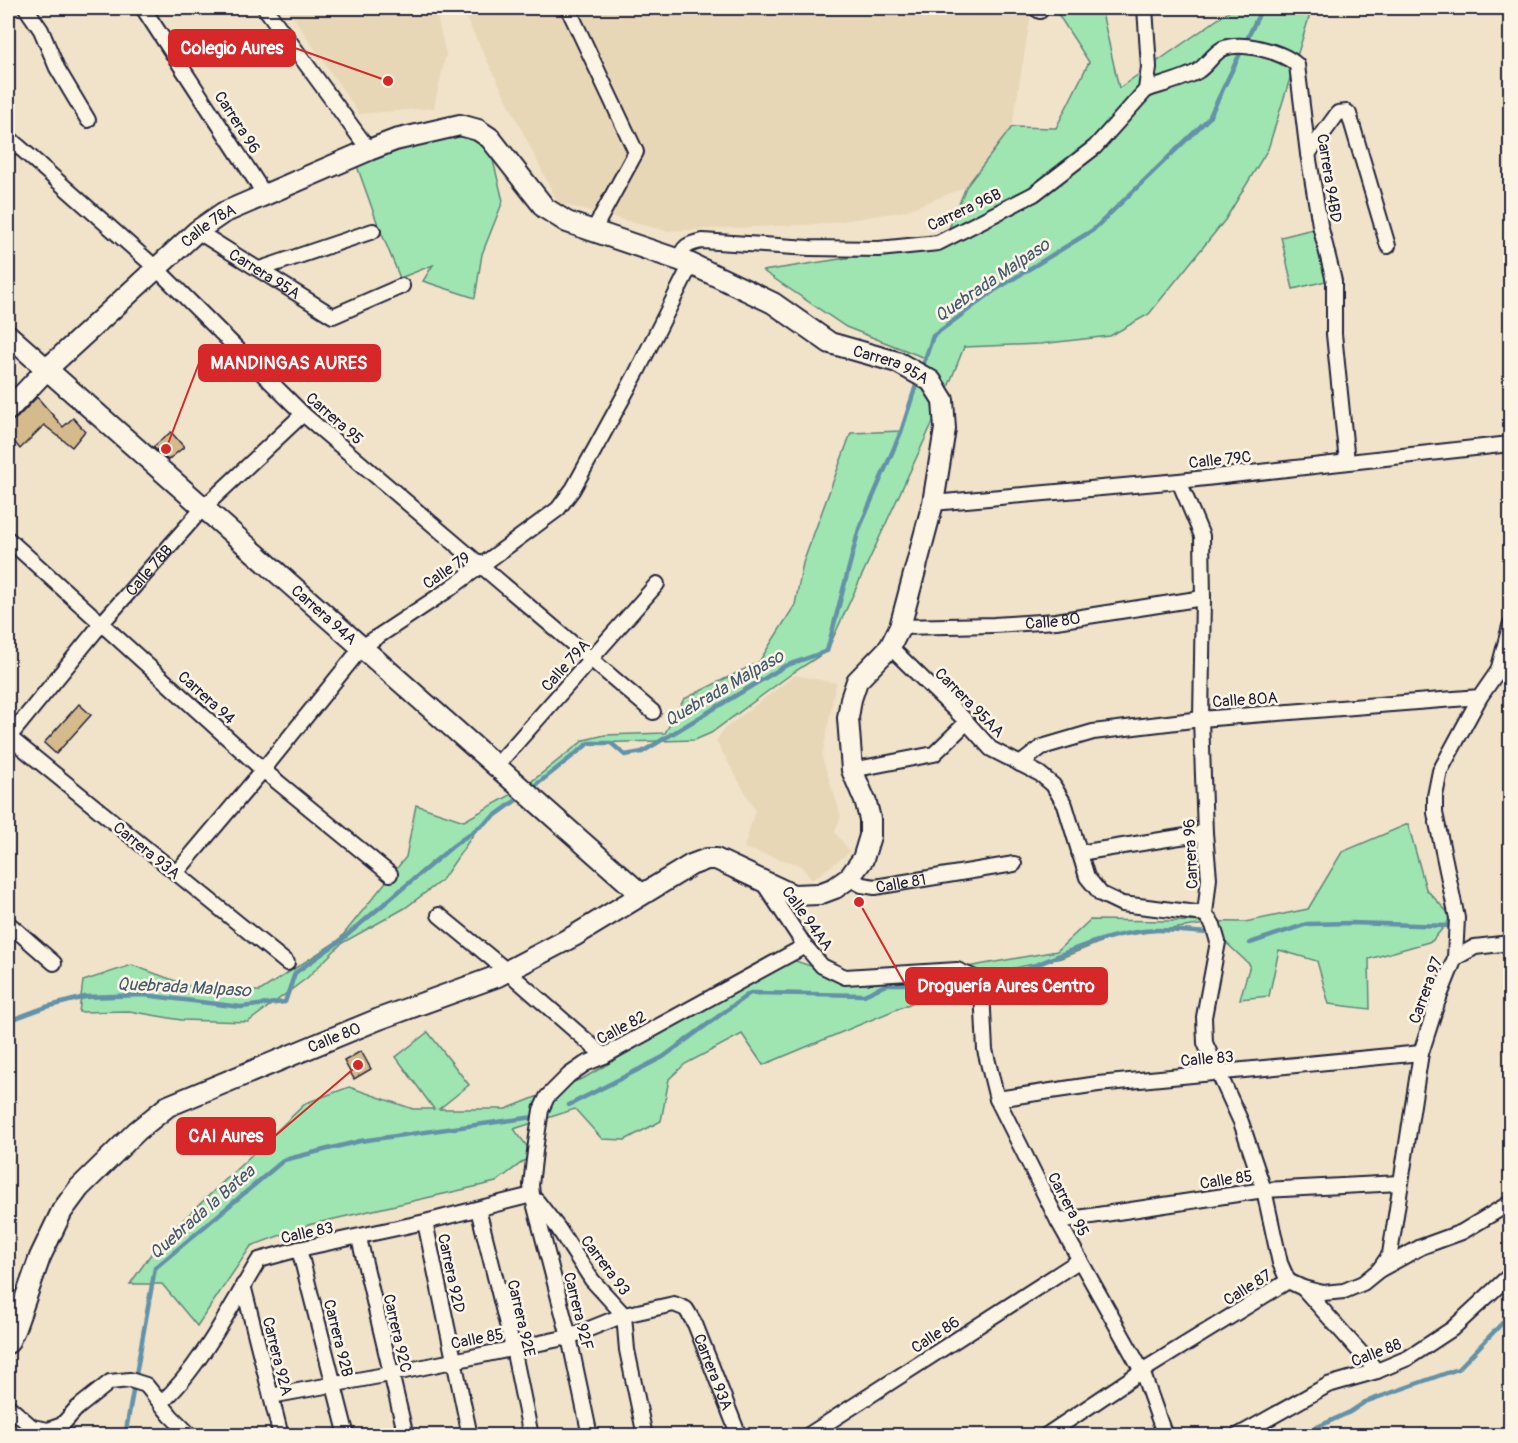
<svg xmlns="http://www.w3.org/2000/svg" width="1518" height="1443" font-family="Pangolin,sans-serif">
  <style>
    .built { fill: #e8d7b7 }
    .green { fill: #9fe5b2; stroke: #608476; stroke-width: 1.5 }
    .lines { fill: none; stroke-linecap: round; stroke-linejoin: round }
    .stream { stroke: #6492a8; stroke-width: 4.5 }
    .building { fill: #d5ba8b; stroke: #22223b; stroke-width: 1.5 }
    .street-casing { stroke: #22223b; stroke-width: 18 }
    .secondary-casing { stroke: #22223b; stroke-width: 24 }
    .street { stroke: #fcf5e5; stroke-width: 14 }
    .secondary { stroke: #fcf5e5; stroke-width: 20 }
    .labels { text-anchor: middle; stroke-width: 5; stroke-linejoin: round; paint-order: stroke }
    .street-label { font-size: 16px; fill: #22223b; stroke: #fcf5e5 }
    .water-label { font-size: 18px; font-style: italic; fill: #435a71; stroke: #fcf5e5 }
    .leader { fill: none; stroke: #d62828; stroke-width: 2 }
    .callout-dot { fill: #d62828; stroke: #fcf5e5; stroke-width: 2 }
    .callout { fill: #d62828; stroke: #d62828; stroke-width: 2 }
    .callout-label { font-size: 18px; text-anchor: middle; font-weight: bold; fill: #fff }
  </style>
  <rect width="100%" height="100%" fill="#f0e3ca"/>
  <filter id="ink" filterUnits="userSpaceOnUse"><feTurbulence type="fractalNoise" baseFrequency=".0167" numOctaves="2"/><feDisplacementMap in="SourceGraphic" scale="12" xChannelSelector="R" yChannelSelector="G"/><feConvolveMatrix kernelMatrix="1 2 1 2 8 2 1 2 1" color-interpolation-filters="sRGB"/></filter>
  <g filter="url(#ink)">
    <!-- built -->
    <path class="built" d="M287 8H435L446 54 434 108 359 114Z
      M461 8H1032L1012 127 966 187 905 211 824 224 666 231 558 203Z
      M795 675 836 683 822 757 841 816 835 832 850 852 812 880 800 865 744 848 755 810 716 741 724 729Z"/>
    <!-- green -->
    <path class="green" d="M1054 8H1101L1119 88 1231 10 1258 8H1312L1268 149 1225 220 1149 314 1110 336 1040 344 964 347 943 400 827 651 794 672 711 733 695 740 589 743 477 829 442 880 405 908 342 943 307 978 248 1022 181 1020 129 1011 79 1012 83 981 132 965 203 991H260L339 940 406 857 416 805 464 821 523 788 584 740 605 735 665 733 684 699 759 662 795 605 803 563 851 433 901 431 925 358 846 327 763 271 943 243 966 187 1012 127 1056 128 1089 62Z
      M470 136 491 152 503 201 482 254 475 298 423 281 433 265 400 278 377 222 357 166 428 140Z
      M1313 229 1326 281 1293 289 1281 237Z
      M1408 824 1426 889 1452 917 1432 941 1369 959 1370 1009 1329 1004 1317 961 1279 950 1269 996 1240 999 1250 965 1206 924 1113 937 1061 958 974 977 763 1065 742 1034 685 1064 669 1079 661 1121 625 1140 602 1139 575 1109 514 1129 533 1154 496 1182 308 1225 251 1246 197 1326 162 1284H130L158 1244 306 1103 349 1087 413 1109H434L396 1057 428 1032 469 1085 439 1109H506L584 1078 787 958 846 978 956 969 1057 951 1090 920 1245 922 1308 909 1342 852Z"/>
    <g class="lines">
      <!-- stream -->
      <path class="stream" d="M921 371 933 336 995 290 1093 230 1209 118 1262 8
        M531 789 589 743H611L625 755 642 752 785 666 827 651 859 529 901 432 918 379
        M1250 943 1307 924 1351 923 1449 926
        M1004 979C1052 959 1105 931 1158 930 1175 930 1192 932 1209 933
        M8 1021 46 1007 85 997 144 995 241 1007 285 1002 295 973 340 941 453 846 522 796
        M569 1105 663 1057 750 993 864 995 888 984H974
        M125 1436 155 1268 284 1160 360 1141 534 1117
        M1310 1436 1315 1428 1350 1412 1365 1402 1458 1369 1510 1315"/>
    </g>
    <!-- building -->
    <path class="building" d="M37 397 63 427 73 418 85 431 72 447 44 425 20 449 8 434 9 422 17 418Z
      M171 432 184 447 168 460 153 447Z
      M79 704 91 715 56 754 44 743Z
      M361 1051 371 1069 354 1079 344 1061Z"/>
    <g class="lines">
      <defs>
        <g id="street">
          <path d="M26 8 41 30 57 68 88 120"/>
          <path d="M143 8 265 195"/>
          <path d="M265 8 369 150"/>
          <path d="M568 8 636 152 593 231"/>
          <path d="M1035 8 1040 11"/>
          <path d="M1146 90C1160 85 1187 78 1198 71 1207 65 1213 54 1222 49 1241 40 1283 52 1297 65L1308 154 1320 225 1334 281V334L1347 462"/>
          <path d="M8 137 157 269 303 414 653 712"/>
          <path d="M1308 154 1338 113 1347 112 1349 114 1388 246"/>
          <path id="s1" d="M197 231 333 316 402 286"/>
          <path d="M679 260C683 246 688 244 702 241L810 248 879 249 938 243 1034 194 1095 147 1146 90 1149 67 1145 8"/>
          <path d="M260 269 373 231"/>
          <path d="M1179 481 1202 536 1203 598 1201 719 1205 833 1209 878 1205 914 1213 925 1218 942 1204 1017 1205 1043 1241 1122 1264 1190 1280 1263 1288 1281"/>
          <path d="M933 503 1179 481 1510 444"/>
          <path d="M8 539 263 770 390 874"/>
          <path id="s2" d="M900 627 994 625 1056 621 1203 598"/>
          <path d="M890 647 963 718 991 749 1040 774 1053 785 1065 805 1087 877 1101 894 1122 904 1205 914"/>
          <path d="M1020 764 1042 747 1093 732 1201 719 1480 697"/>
          <path d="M496 766 657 584"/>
          <path d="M852 770 934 754 967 722"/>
          <path d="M1079 853 1205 833"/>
          <path d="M176 873 263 770 362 647 448 590 558 509 573 489 637 372 691 264"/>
          <path id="s3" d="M849 878 862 885 875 887 1014 864"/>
          <path d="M762 881 805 946 822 966 845 977 957 970 975 978 982 991 985 1050 997 1099 1058 1221 1142 1371 1165 1436"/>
          <path d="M439 915 507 971 604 1056"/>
          <path d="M8 923 54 963"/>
          <path d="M1455 958 1475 947 1510 943"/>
          <path id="s4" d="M287 963 9 737 102 623 203 508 303 414"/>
          <path d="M997 1099 1098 1084 1421 1053"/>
          <path d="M537 1201 558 1228 592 1280 624 1315 627 1350 645 1436"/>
          <path d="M478 1209 513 1348 531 1436"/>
          <path d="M1058 1221 1264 1190 1400 1183"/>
          <path d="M425 1222 470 1436"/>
          <path d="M359 1238 406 1436"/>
          <path d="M299 1249 347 1436"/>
          <path d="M1379 1270 1390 1254 1421 1053 1437 1003 1455 958 1457 918 1435 813V796L1440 771 1480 697 1498 671 1510 626"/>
          <path d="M1288 1281 1303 1288 1323 1293 1344 1291 1363 1283 1379 1270 1421 1247 1462 1232 1510 1203"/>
          <path d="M243 1285 281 1436"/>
          <path d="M1303 1288 1377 1371"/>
          <path id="s5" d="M271 1396 390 1374 569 1337 624 1315 674 1304 686 1309 695 1324 739 1436"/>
          <path d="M161 1403C200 1368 231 1306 259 1260L299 1249 425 1222 532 1195"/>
          <path d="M8 1406 32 1427 48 1430 62 1425 76 1409 110 1382 130 1380 146 1385 171 1416 191 1436"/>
          <path d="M590 1436 569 1337 532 1195 531 1185 536 1143 541 1110 547 1097 569 1075 585 1064 604 1056 805 946"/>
          <path d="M807 1436 1080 1260"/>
          <path d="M1045 1436 1142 1371 1288 1281"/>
          <path d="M1237 1436 1328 1385 1377 1371 1408 1358 1452 1329 1510 1275"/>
        </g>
        <g id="secondary">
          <path id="s6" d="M8 335 641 894"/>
          <path id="s7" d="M8 410 47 369 197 231 223 213 369 150 395 140 460 125 478 130 490 138 545 208 567 222 691 264 773 303 830 343 897 362 931 381 943 400 945 429 933 503 900 627 890 647 857 681 851 699 848 718 852 770 866 803 870 819V836L863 859 849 878 835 888 819 894 793 895 716 859H707L691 865 574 936 498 976 379 1019 168 1106 137 1131 79 1188 62 1211 40 1257 15 1328 8 1343"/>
          <path d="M8 737V739"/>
        </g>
      </defs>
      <!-- street casing -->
      <use href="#street" class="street-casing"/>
      <!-- secondary casing -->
      <use href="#secondary" class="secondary-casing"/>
      <!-- street -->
      <use href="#street" class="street"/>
      <!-- secondary -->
      <use href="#secondary" class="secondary"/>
    </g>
  </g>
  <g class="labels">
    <!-- street labels -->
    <g class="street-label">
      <text transform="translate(238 122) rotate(57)" y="6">Carrera 96</text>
      <text transform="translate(1330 178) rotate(81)" y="6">Carrera 94BD</text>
      <text transform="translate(964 209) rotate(-25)" y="6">Carrera 96B</text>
      <text dy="6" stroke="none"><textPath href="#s7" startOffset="273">Calle 78A</textPath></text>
      <text dy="6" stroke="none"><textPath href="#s1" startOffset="80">Carrera 95A</textPath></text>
      <text dy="6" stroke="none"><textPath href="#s7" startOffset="1050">Carrera 95A</textPath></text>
      <text transform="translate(335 418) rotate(41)" y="6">Carrera 95</text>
      <text transform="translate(1220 459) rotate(-6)" y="6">Calle 79C</text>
      <text dy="6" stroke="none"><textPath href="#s4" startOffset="576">Calle 78B</textPath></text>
      <text transform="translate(446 570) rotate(-34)" y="6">Calle 79</text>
      <text dy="6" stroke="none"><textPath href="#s6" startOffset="422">Carrera 94A</textPath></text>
      <text dy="6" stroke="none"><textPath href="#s2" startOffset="153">Calle 80</textPath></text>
      <text transform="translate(565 665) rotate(-48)" y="6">Calle 79A</text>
      <text transform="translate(207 697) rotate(42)" y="6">Carrera 94</text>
      <text transform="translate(1245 699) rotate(-4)" y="6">Calle 80A</text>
      <text transform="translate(970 702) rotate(45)" y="6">Carrera 95AA</text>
      <text transform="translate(147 850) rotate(39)" y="6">Carrera 93A</text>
      <text transform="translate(1190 854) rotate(-93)" y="6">Carrera 96</text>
      <text dy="6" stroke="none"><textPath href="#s3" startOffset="54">Calle 81</textPath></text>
      <text transform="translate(808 918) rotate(54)" y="6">Calle 94AA</text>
      <text transform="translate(1425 990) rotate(-70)" y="6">Carrera 97</text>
      <text transform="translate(621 1027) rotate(-28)" y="6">Calle 82</text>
      <text transform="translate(334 1037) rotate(-22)" y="6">Calle 80</text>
      <text transform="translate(1207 1058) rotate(-5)" y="6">Calle 83</text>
      <text transform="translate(1226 1179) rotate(-9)" y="6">Calle 85</text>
      <text transform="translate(1069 1204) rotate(62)" y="6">Carrera 95</text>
      <text transform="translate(307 1232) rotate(-12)" y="6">Calle 83</text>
      <text transform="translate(606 1265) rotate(53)" y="6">Carrera 93</text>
      <text transform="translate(452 1273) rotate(78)" y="6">Carrera 92D</text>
      <text transform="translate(1247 1287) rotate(-32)" y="6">Calle 87</text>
      <text transform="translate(579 1311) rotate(76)" y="6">Carrera 92F</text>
      <text transform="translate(522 1318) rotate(77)" y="6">Carrera 92E</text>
      <text transform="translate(398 1333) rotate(77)" y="6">Carrera 92C</text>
      <text transform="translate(935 1334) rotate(-33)" y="6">Calle 86</text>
      <text transform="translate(339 1338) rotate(76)" y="6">Carrera 92B</text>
      <text transform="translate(477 1338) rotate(-11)" y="6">Calle 85</text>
      <text transform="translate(1376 1352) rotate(-21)" y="6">Calle 88</text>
      <text transform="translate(278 1356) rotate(76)" y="6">Carrera 92A</text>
      <text dy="6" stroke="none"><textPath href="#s5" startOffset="496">Carrera 93A</textPath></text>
    </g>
    <!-- water labels -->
    <g class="water-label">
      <text transform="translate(992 280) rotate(-34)" y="6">Quebrada Malpaso</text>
      <text transform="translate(724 688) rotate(-30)" y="6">Quebrada Malpaso</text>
      <text transform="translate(184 987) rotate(3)" y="6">Quebrada Malpaso</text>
      <text transform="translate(202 1212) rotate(-41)" y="6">Quebrada la Batea</text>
    </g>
  </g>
  <!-- callouts -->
  <path class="leader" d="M388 81L295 48M166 449L199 363M859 902L906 986M358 1065L275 1136"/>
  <g class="callout-dot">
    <circle cx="388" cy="81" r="6"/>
    <circle cx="166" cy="449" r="6"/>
    <circle cx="859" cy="902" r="6"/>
    <circle cx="358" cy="1065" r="6"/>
  </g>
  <g class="callout">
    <rect x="169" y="30" width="126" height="36" rx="6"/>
    <rect x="199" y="345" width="181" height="36" rx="6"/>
    <rect x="906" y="968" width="201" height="36" rx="6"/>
    <rect x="177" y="1118" width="98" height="36" rx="6"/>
  </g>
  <g class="callout-label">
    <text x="232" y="54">Colegio Aures</text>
    <text x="289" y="369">MANDINGAS AURES</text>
    <text x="1006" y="992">Droguería Aures Centro</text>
    <text x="226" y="1142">CAI Aures</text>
  </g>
  <!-- margin -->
  <rect width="1518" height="1443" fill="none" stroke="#fcf5e5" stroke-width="30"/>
  <rect x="15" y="15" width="1488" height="1413" fill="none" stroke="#22223b" stroke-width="2" filter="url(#ink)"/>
</svg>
